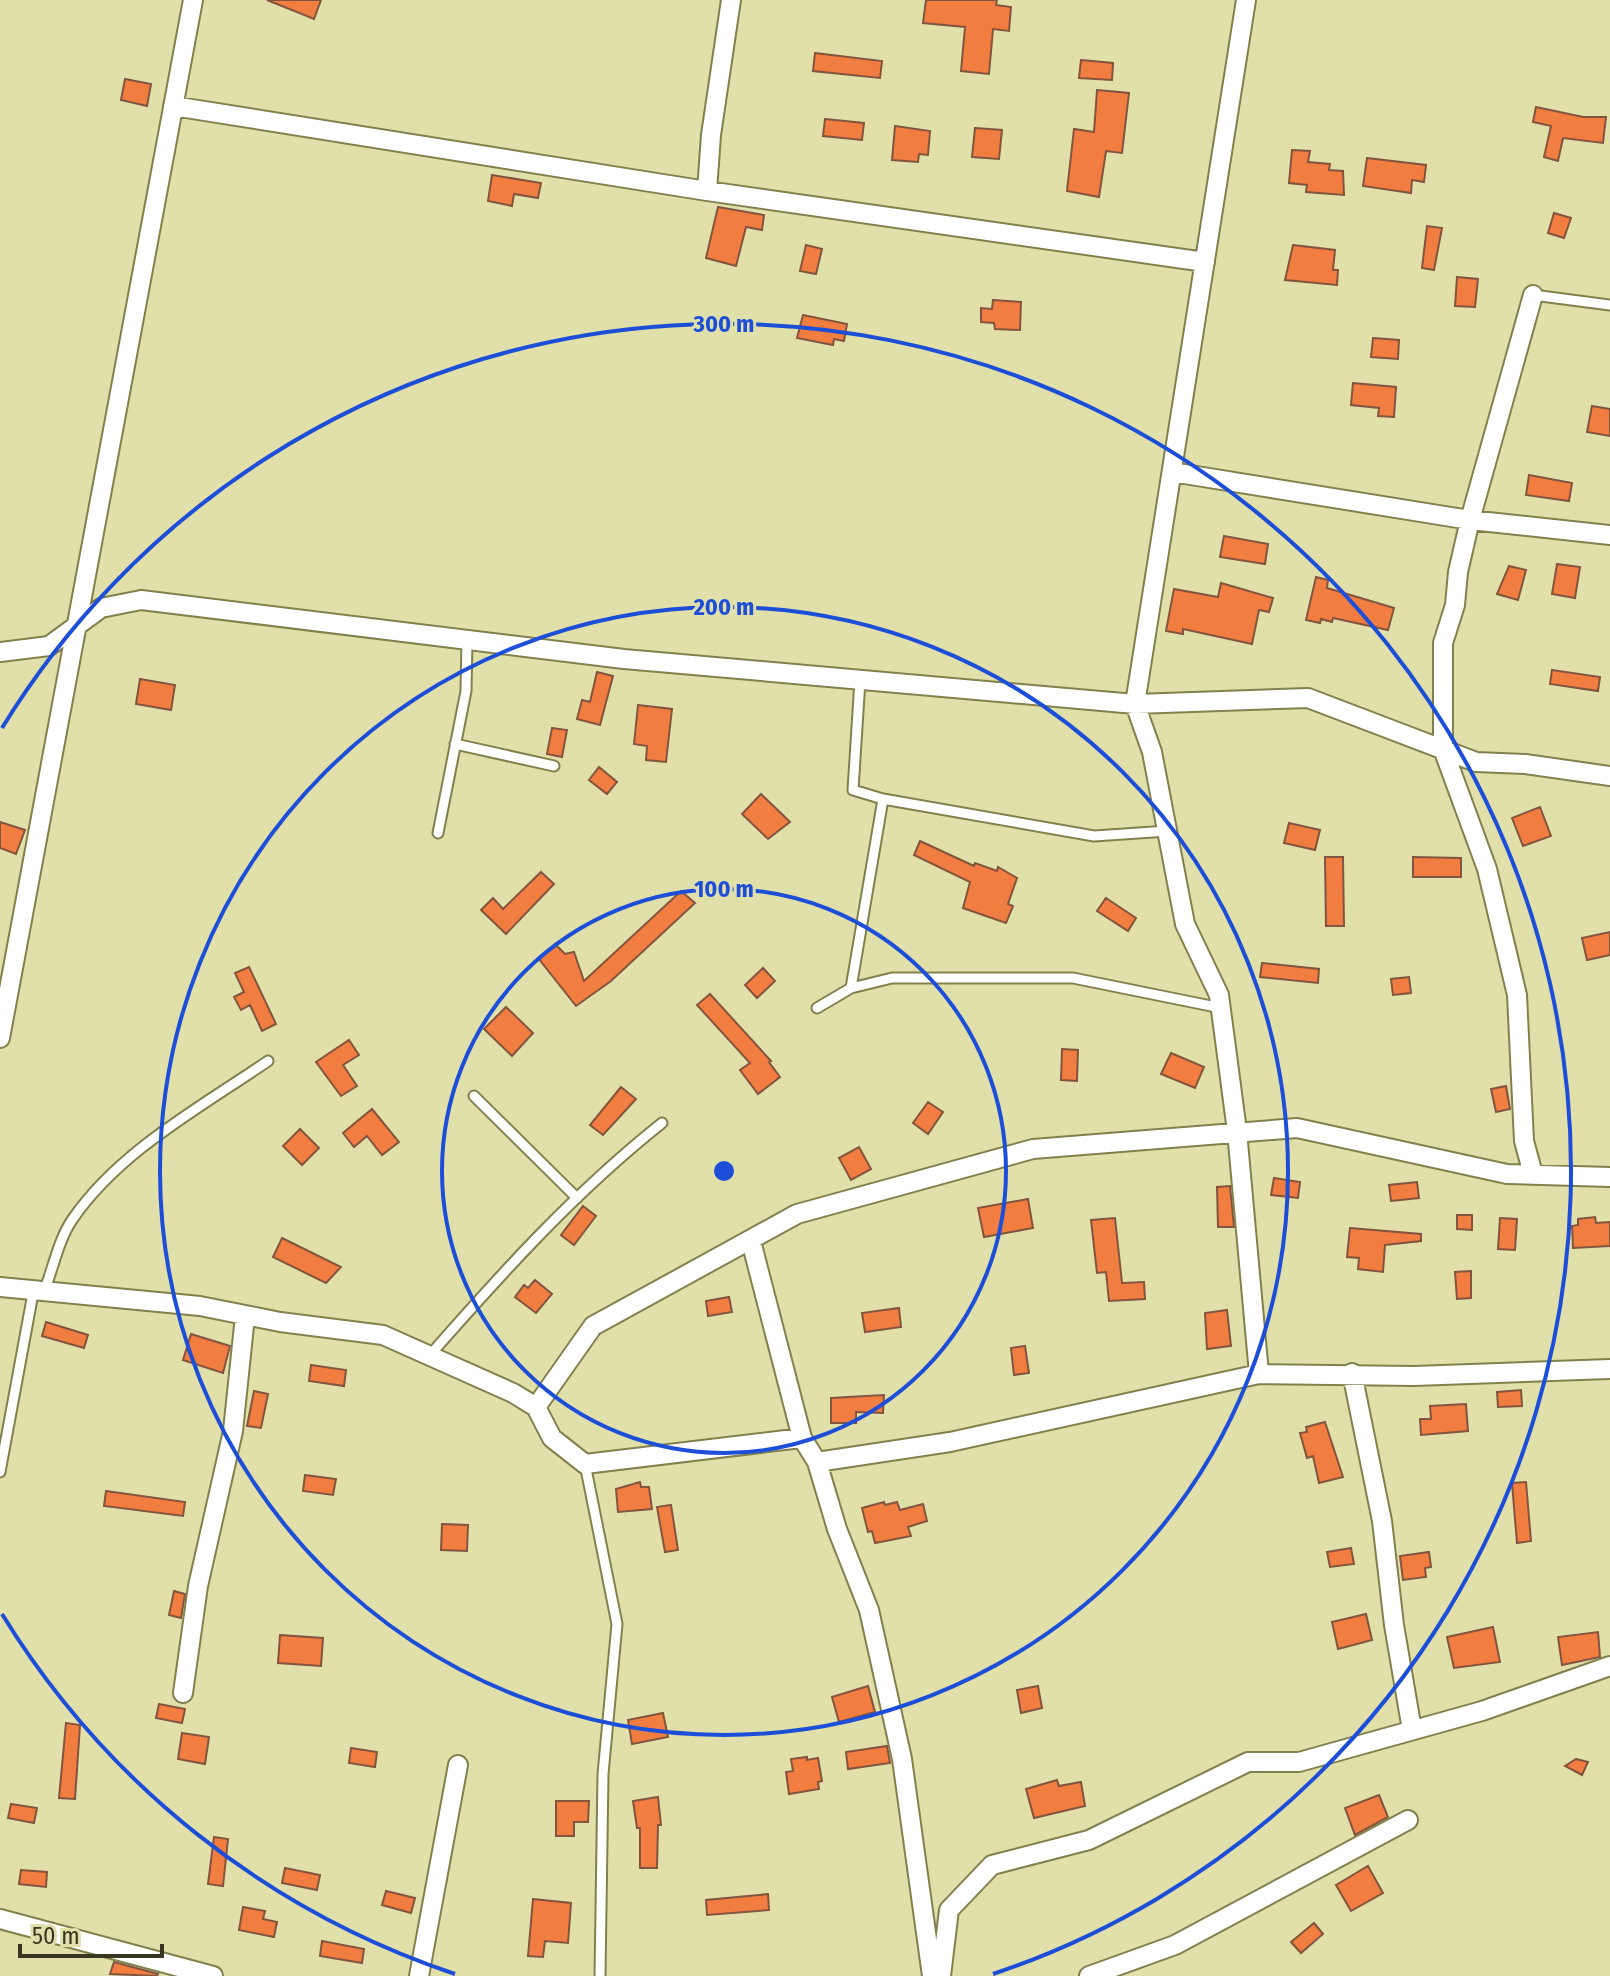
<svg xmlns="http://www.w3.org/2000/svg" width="1610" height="1976" font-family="'Fira Sans Condensed',sans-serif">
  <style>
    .building { fill: #f27d40; stroke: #83543e; stroke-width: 2 }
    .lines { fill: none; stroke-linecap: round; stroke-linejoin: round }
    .lane-casing { stroke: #82804d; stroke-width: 13 }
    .street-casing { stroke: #82804d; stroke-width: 22 }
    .lane { stroke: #fff; stroke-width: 9 }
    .street { stroke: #fff; stroke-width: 18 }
    .ring { fill: none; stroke: #1d4ed8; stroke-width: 4 }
    .centre { fill: #1d4ed8; stroke: #e2e0aa; stroke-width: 4 }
    .ring-label { font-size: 24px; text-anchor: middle; font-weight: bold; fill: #1d4ed8; stroke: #e2e0aa; stroke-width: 6; stroke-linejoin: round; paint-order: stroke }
  </style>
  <rect width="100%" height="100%" fill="#e2e0aa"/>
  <!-- building -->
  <path class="building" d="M267 0H321L314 19Z
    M926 0H997L996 5 1011 7 1009 31 993 29 989 74 961 71 965 27 923 23Z
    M815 53 882 61 880 78 813 71Z
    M1081 60 1113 63 1112 80 1079 78Z
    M125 79 151 84 147 106 121 100Z
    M1097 90 1129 93 1122 153 1106 151 1099 197 1067 191 1074 129 1094 132Z
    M1536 107 1583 117H1606L1603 143 1563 138 1558 161 1544 157 1551 126 1533 122Z
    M825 119 864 123 862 140 823 136Z
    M895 126 930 131 928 155 919 154 918 162 892 160Z
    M975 128 1002 130 999 159 972 157Z
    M1292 150 1310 151 1308 162 1330 164 1329 170 1343 171 1344 195 1306 192 1307 185 1289 183Z
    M1367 158 1426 165 1424 182 1412 180 1411 193 1363 186Z
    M492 175 541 183 538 198 514 194 512 206 488 201Z
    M718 207 764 215 762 230 746 227 736 266 706 258Z
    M1554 213 1571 218 1564 238 1548 233Z
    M1427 226 1442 228 1434 270 1422 268Z
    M806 245 822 249 816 274 800 271Z
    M1293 245 1335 250 1333 270H1338L1337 285 1285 280Z
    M1457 277 1478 279 1475 307 1455 306Z
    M993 300 1021 302 1020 330 995 329 994 323 981 322V308L992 309Z
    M803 315 847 324 844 341 834 339 833 345 797 338Z
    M1373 338 1399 340 1398 359 1371 357Z
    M1353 383 1396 387 1394 417 1378 416 1379 408 1351 405Z
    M1592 406 1610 409V436L1587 432Z
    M1529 475 1572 483 1569 501 1526 495Z
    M1224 536 1268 544 1265 564 1220 557Z
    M1557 564 1580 567 1575 598 1552 594Z
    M1509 566 1526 570 1518 600 1497 594Z
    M1316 577 1328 580 1327 588 1394 608 1388 630 1333 618 1332 622 1321 619 1320 623 1306 620Z
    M1221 583 1273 598 1269 612 1259 610 1252 644 1183 629V634L1166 631 1174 589 1218 597Z
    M1552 670 1600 677 1598 691 1550 684Z
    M597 672 613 676 600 725 577 719 582 700 590 702Z
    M140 679 175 685 171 710 136 704Z
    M638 705 672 709 666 762 646 760 647 746 634 744Z
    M552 728 567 730 562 757 547 754Z
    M599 767 617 782 607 794 589 780Z
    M761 794 790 822 768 839 742 814Z
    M1540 807 1551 836 1523 846 1512 818Z
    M0 822 25 830 16 854 0 848Z
    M1289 823 1320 830 1315 850 1284 843Z
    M920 841 974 866 975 863 997 871 998 867 1017 878 1008 904 1013 906 1006 923 963 908 970 882 914 855Z
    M1325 857H1343L1344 926H1326Z
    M1413 857 1461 858V877H1413Z
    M541 872 554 884 506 934 481 910 493 898 503 909Z
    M681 891 695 903 611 981 576 1006 539 959 555 944 565 954 574 952 584 981Z
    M1106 898 1136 918 1128 931 1097 911Z
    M1610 932V955L1587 960 1582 938Z
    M1262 963 1319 969 1318 983 1260 977Z
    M249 967 276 1024 262 1031 250 1005 241 1010 234 997 244 992 235 973Z
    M763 968 775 981 757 998 745 985Z
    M1409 977 1411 993 1393 995 1391 979Z
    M710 994 771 1061 769 1062 780 1077 758 1094 740 1070 750 1063 697 1005Z
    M506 1007 533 1033 512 1056 484 1029Z
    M349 1040 359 1055 343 1065 357 1086 341 1096 316 1062Z
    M1062 1049 1078 1050 1077 1081 1061 1080Z
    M1171 1053 1204 1067 1195 1088 1161 1074Z
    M1506 1086 1510 1109 1496 1112 1491 1089Z
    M621 1087 636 1099 603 1135 590 1125Z
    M928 1102 943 1112 928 1134 913 1123Z
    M372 1109 399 1142 382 1155 367 1136 354 1147 343 1133Z
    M300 1129 319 1148 302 1165 283 1146Z
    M859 1147 871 1169 851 1180 839 1158Z
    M1274 1178 1300 1182 1298 1198 1271 1195Z
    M1417 1182 1419 1198 1391 1201 1389 1185Z
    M1230 1186 1234 1227H1218L1217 1187Z
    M1028 1199 1033 1228 984 1237 978 1208Z
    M583 1206 596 1216 574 1245 561 1235Z
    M1457 1215H1472V1230L1457 1229Z
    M1595 1217 1596 1223 1610 1222V1246L1573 1248 1572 1226 1578 1225V1219Z
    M1115 1218 1122 1283 1144 1282 1145 1299 1109 1301 1106 1272 1097 1273 1091 1220Z
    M1500 1218 1517 1219 1515 1250 1498 1249Z
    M1350 1228 1421 1234V1241L1385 1245 1383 1272 1358 1269 1359 1258 1347 1257Z
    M282 1238 341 1267 326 1283 273 1257Z
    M1471 1271V1298L1457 1299 1455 1272Z
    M535 1280 552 1294 536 1313 515 1297 524 1285 528 1288Z
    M729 1297 732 1312 708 1316 706 1301Z
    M899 1308 901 1327 865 1332 862 1313Z
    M1227 1310 1231 1346 1207 1349 1205 1313Z
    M46 1322 88 1335 84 1348 42 1336Z
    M191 1334 230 1346 223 1373 183 1360Z
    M1025 1346 1029 1373 1014 1375 1011 1348Z
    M311 1365 346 1370 344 1386 309 1381Z
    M1521 1390 1522 1406 1498 1407 1497 1392Z
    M254 1391 268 1394 261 1428 247 1426Z
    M884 1395 883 1413 856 1412V1423H831V1398Z
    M1466 1404 1468 1431 1421 1435 1420 1419H1431L1430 1406Z
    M1325 1422 1343 1477 1319 1483 1313 1456 1307 1458 1300 1433 1307 1432 1306 1427Z
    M305 1475 336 1479 333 1495 303 1491Z
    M640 1482 641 1487H649L652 1509 618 1512 616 1489Z
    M1526 1482 1531 1541 1517 1543 1512 1483Z
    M106 1491 185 1502 183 1516 104 1506Z
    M884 1502 885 1505 897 1502 900 1510 923 1504 927 1521 908 1527 911 1536 875 1543 872 1531 868 1532 862 1508Z
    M671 1505 678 1550 665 1552 657 1507Z
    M442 1524 468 1525 467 1551 441 1550Z
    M1351 1548 1354 1564 1330 1567 1327 1552Z
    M1429 1552 1431 1567 1425 1568 1426 1577 1403 1580 1400 1556Z
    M174 1591 185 1594 181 1618 169 1615Z
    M1366 1614 1372 1640 1338 1649 1332 1622Z
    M1493 1627 1500 1662 1454 1668 1447 1637Z
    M1598 1632 1600 1657 1562 1665 1558 1637Z
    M280 1635 323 1638 321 1666 278 1663Z
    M868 1686 875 1712 839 1722 832 1697Z
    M1038 1686 1042 1708 1021 1713 1017 1690Z
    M159 1704 185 1709 182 1723 156 1718Z
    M663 1713 668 1737 632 1744 628 1720Z
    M66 1723 80 1725 75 1799 59 1798Z
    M182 1733 209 1737 205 1764 178 1759Z
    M887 1746 890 1763 848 1769 846 1752Z
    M351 1748 377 1752 375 1767 349 1763Z
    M807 1757V1760L818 1758 822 1781 818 1782 819 1789 789 1794 786 1772 793 1771 791 1759Z
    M1576 1759 1588 1762 1582 1775 1565 1766Z
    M1057 1780 1059 1786 1081 1782 1085 1806 1034 1818 1026 1789Z
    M1379 1795 1388 1817 1355 1835 1345 1808Z
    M658 1797 661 1825H658L657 1868H640V1828H637L633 1801Z
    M556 1801H589L588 1822H574V1836H556Z
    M11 1804 37 1808 34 1823 8 1818Z
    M214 1837 228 1839 223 1886 208 1884Z
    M1368 1866 1383 1893 1351 1911 1336 1885Z
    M285 1868 320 1875 317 1890 282 1883Z
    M21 1870 47 1872 46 1887 19 1884Z
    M386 1891 415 1898 411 1913 382 1905Z
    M768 1894 769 1910 707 1915 706 1900Z
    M533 1899 571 1903 568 1943 545 1941 543 1957 528 1956Z
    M243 1907 265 1911 263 1919 277 1922 274 1937 239 1930Z
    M1314 1923 1323 1934 1301 1953 1291 1942Z
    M322 1941 364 1949 362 1963 320 1956Z
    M114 1962 158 1974 157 1976 110 1974Z"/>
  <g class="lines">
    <defs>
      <path id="lane" d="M1533 295 1610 305
        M455 744 554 766
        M883 799 1094 836 1168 831
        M438 833 466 691 467 640
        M851 988 883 799 853 790 860 680
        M817 1008 851 988 892 978H1073L1221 1008
        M474 1096 577 1198
        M45 1289C53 1268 59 1239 72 1220 119 1151 201 1107 268 1061
        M430 1355C502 1273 575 1192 662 1123
        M585 1464 617 1624 603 1774 600 1976
        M0 1472 34 1288"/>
      <path id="street" d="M1246 0 1135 704 1152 752 1185 924 1219 995 1237 1131 1259 1374
        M173 106 707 191 1205 262
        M707 191 711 135 731 0
        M1533 295 1470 520 1458 572 1455 605 1443 643V749L1487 869 1517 995 1524 1141 1533 1174
        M1172 472 1470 520 1610 535
        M0 652 49 646 101 608 141 600 624 659 1135 704 1308 698 1476 762 1525 764 1610 776
        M0 1038 193 0
        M751 1241 802 1438 817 1462 837 1529 869 1610 902 1759 932 1976
        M0 1287 200 1306 280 1322 383 1335 513 1393 536 1407 552 1438 585 1464 802 1438
        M1352 1373 1382 1521 1394 1625 1412 1730
        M536 1407 593 1326 797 1214 1033 1149 1297 1128 1507 1174 1610 1177
        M817 1462 950 1442 1259 1374 1414 1376 1610 1369
        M183 1693 198 1586 233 1431 245 1316
        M0 1919 213 1976
        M419 1976 458 1765
        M941 1976 949 1910 992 1865 1089 1840 1248 1762H1299L1482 1711 1610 1666
        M1089 1976 1175 1945 1408 1820"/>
    </defs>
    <!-- lane casing -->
    <use href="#lane" class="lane-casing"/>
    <!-- street casing -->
    <use href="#street" class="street-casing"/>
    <!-- lane -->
    <use href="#lane" class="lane"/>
    <!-- street -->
    <use href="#street" class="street"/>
  </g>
  <!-- distance rings -->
  <g class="ring">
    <circle cx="724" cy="1171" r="282"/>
    <circle cx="724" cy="1171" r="564"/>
    <path d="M455 1974A847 847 0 0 1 2 1614M2 728A847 847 0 1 1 993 1974"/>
  </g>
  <circle cx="724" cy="1171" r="12" class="centre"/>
  <g class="ring-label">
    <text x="724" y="332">300 m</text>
    <text x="724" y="615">200 m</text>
    <text x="724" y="897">100 m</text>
  </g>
  <!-- scale -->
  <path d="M20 1944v12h142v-12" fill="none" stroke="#373620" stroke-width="4"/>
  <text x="32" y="1944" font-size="24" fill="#373620" stroke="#e2e0aa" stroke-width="6" paint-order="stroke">50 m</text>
</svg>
